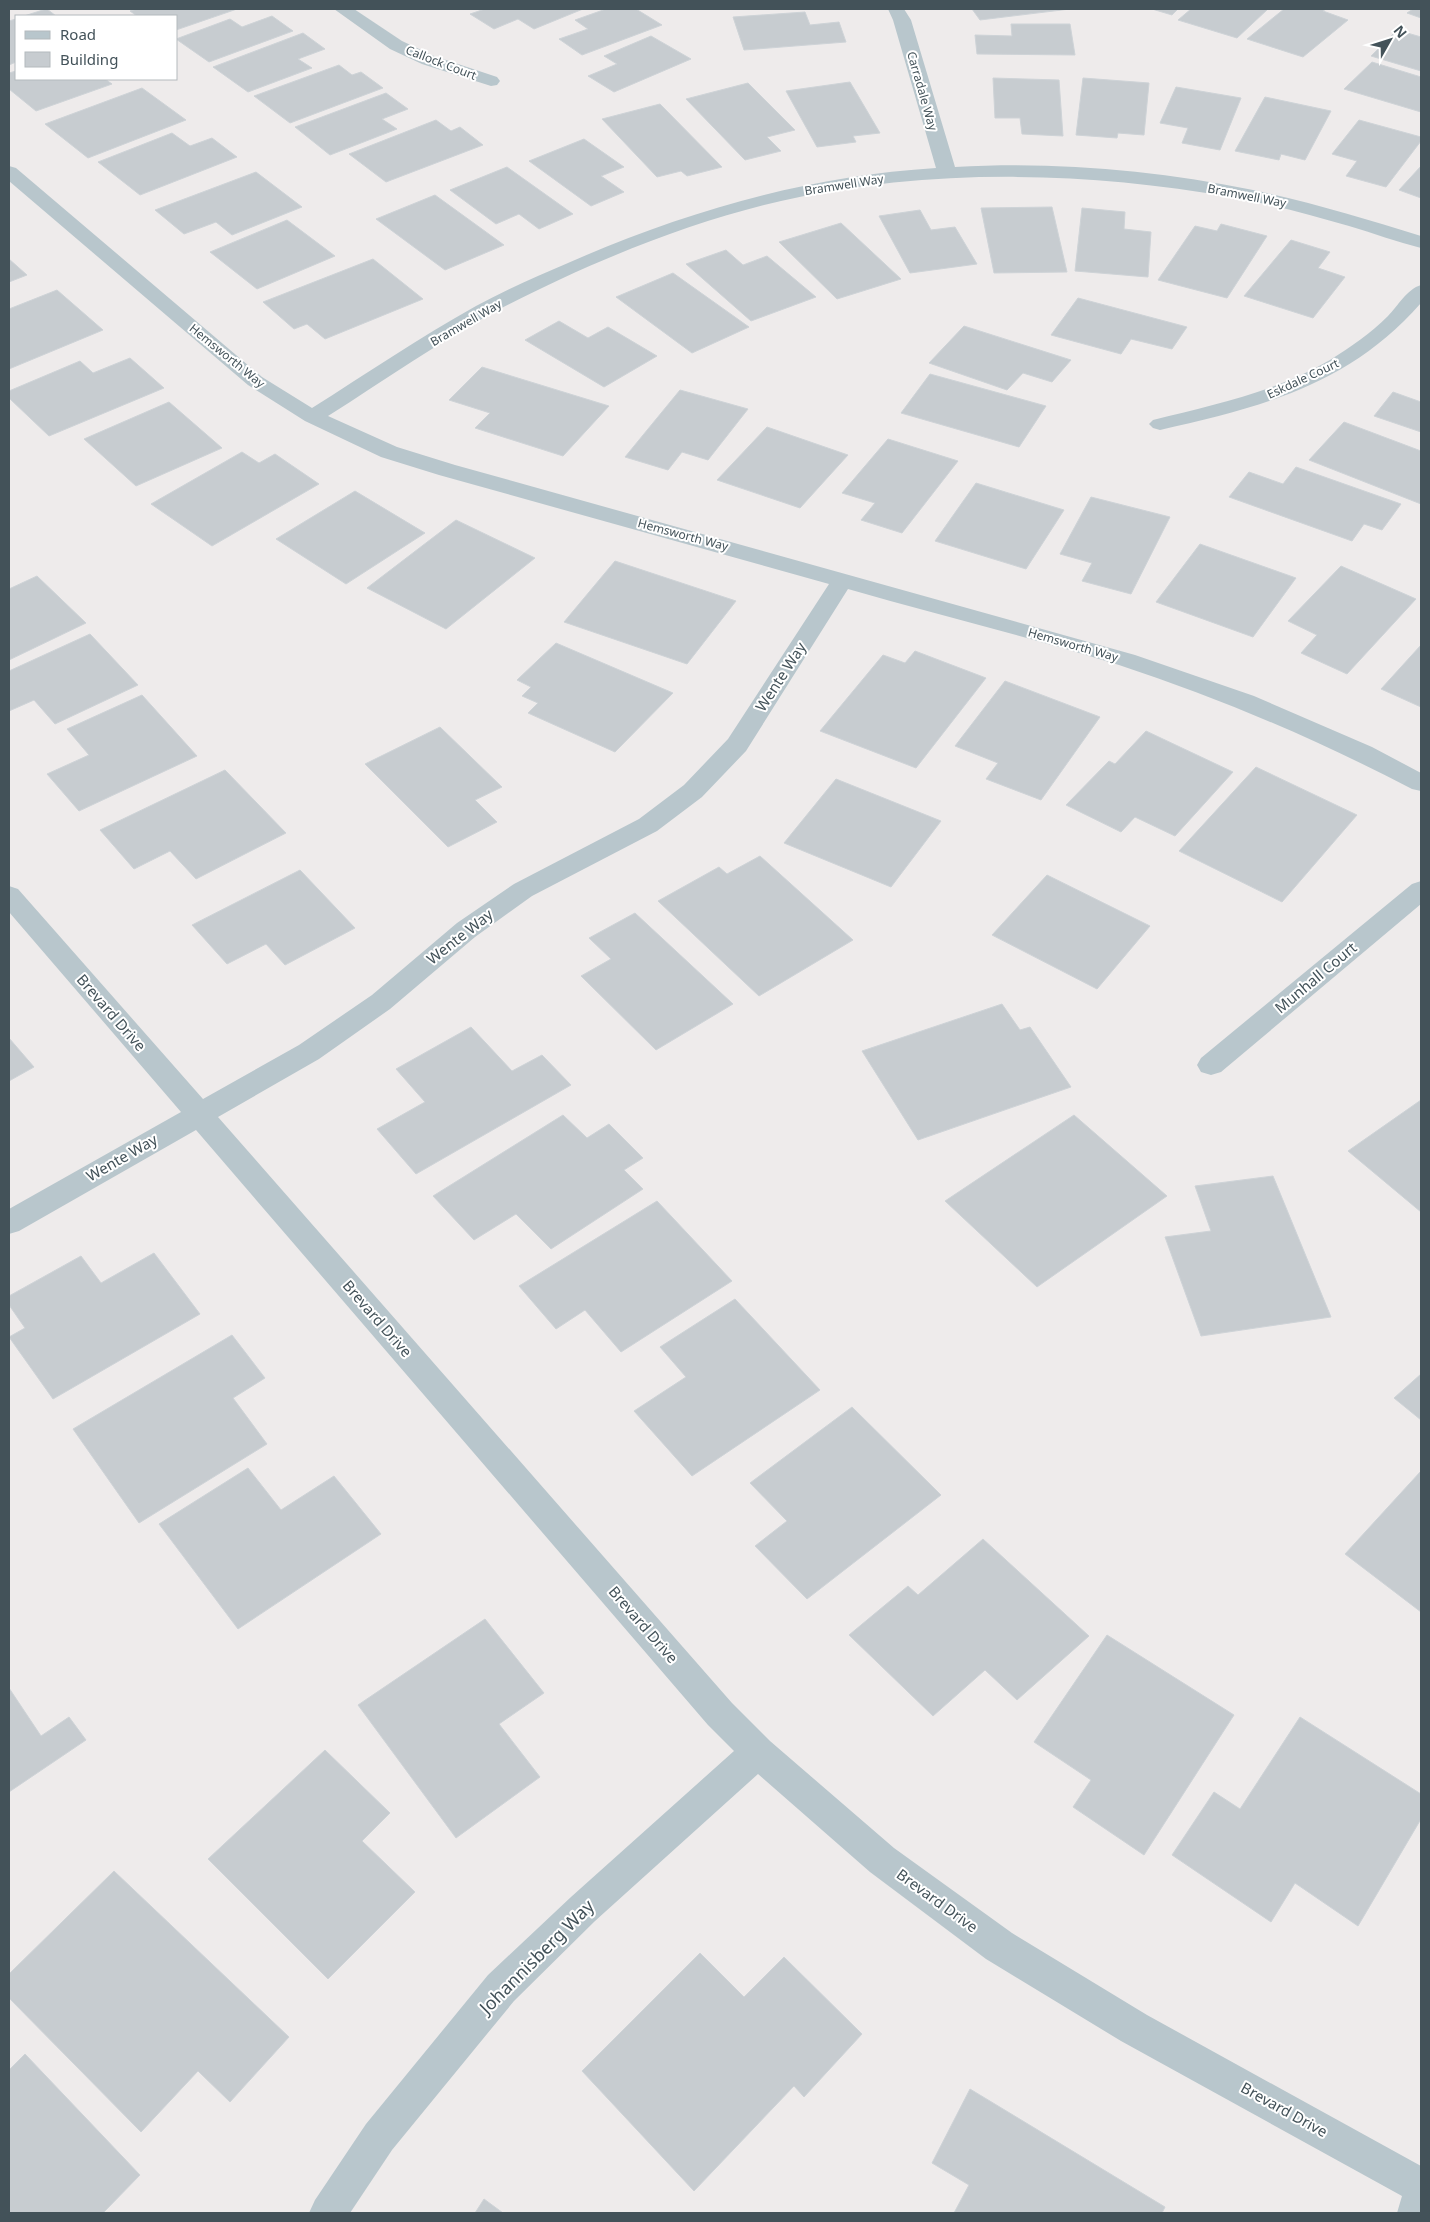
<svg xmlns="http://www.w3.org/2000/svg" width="1430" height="2222" font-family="'Noto Sans',sans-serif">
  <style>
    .building { fill: #c7ccd0; stroke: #ced3d7 }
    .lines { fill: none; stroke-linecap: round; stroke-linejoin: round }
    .minor { fill: #b8c6cc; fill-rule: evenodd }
    .labels { text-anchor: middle; stroke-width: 4; stroke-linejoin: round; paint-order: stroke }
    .far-street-label { font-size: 12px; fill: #435259; stroke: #fff }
    .street-label { font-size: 15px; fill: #435259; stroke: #fff }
    .near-street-label { font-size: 18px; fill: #435259; stroke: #fff }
  </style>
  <rect width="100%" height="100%" fill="#eeebeb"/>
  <!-- building -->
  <path class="building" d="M47 9 56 16H24L46 9Z
    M137 9H237L176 30V16H137L130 11Z
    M485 9H583L534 29 518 19 494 29 470 14Z
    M606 9H636L662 25 582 55 559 39 588 29 575 20Z
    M972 9H1070L980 20Z
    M1152 9H1178L1172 15Z
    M1191 9H1268L1237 38 1178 20Z
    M1284 9H1326L1323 11 1348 20 1303 57 1247 39Z
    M1413 9H1421V18L1407 13Z
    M805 12 810 25 839 22 846 42 744 50 733 17Z
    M272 16 293 31 209 62 176 39 230 19 242 27Z
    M16 19V62L9 65V21Z
    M1011 24H1070L1075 55 977 54 975 35 1012 36Z
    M1397 30 1421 37V71L1371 56Z
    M303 33 325 49 298 59 312 68 248 92 213 67Z
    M651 36 691 59 614 92 588 76 617 64 604 56Z
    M1372 62 1421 77V112L1344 89Z
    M339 65 352 75 361 72 383 88 290 123 254 96Z
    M16 71V79H105L112 84 36 111 9 89V73Z
    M993 78 1059 80 1063 136 1022 134 1020 118H995Z
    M1083 78 1149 83 1144 135 1118 133 1117 138 1076 135Z
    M850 82 880 133 853 136 856 142 817 147 786 91Z
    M748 83 795 130 767 137 781 151 745 160 686 99Z
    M1176 87 1241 98 1220 150 1182 143 1188 128 1160 123Z
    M142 88 186 120 88 158 45 124Z
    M386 93 408 109 382 119 397 129 330 155 295 127Z
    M1265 97 1331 111 1305 160 1281 154 1279 160 1235 151Z
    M660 104 722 167 687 176 681 171 657 177 602 119Z
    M436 120 451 131 460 127 483 145 386 182 349 154Z
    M1359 120 1421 137V141L1386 187 1346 176 1357 161 1332 154Z
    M172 133 190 146 212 138 237 157 140 195 98 162Z
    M584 139 624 167 601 176 624 192 591 206 529 161Z
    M1421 166V198L1399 190Z
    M507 167 573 214 539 229 519 214 496 224 450 190Z
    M256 172 302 207 232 235 216 222 184 234 155 210Z
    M435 195 504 245 445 270 376 219Z
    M1052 207 1067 272 994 273 981 208Z
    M1082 208 1125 212 1124 229 1151 232 1148 277 1075 271Z
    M920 210 931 230 955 227 977 264 910 273 879 216Z
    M287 220 335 256 257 289 210 252Z
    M841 223 901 279 837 299 779 242Z
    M1221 224 1267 236 1227 298 1158 280 1195 226 1217 231Z
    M1291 240 1330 252 1318 268 1345 277 1313 318 1244 296Z
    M726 250 743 265 767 256 816 297 751 321 686 264Z
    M9 259 27 275 9 282Z
    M373 259 423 299 325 339 307 324 294 329 263 302Z
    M673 273 749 327 692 353 616 297Z
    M57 290 103 330 9 369V309Z
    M1078 298 1187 327 1172 349 1131 339 1121 354 1051 335Z
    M559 321 588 338 608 327 657 356 604 387 525 340Z
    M964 326 1071 360 1052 382 1023 373 1007 390 929 363Z
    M130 358 164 388 49 436 9 398V391L80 361 93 373Z
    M482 367 609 406 563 456 475 428 490 413 449 400Z
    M930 374 1046 406 1019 447 901 413Z
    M680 390 748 409 708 460 682 452 668 470 625 457Z
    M1393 392 1421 402V432L1374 416Z
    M169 402 222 448 136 486 84 439Z
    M1344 422 1421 451V504L1309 460Z
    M767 427 848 455 800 508 717 480Z
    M888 439 958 461 902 533 861 520 875 503 842 493Z
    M242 452 259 463 275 454 319 484 212 546 151 504Z
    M1296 467 1401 504 1382 530 1364 524 1352 541 1229 497 1249 472 1283 484Z
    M976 483 1064 510 1026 569 935 541Z
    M355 491 425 533 346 584 276 539Z
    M1091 497 1170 517 1131 594 1082 581 1092 563 1060 554Z
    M456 520 535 558 446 629 367 588Z
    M1200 544 1296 578 1253 637 1156 602Z
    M615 561 736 601 687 664 564 622Z
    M1341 566 1416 599 1347 674 1301 653 1317 635 1288 621Z
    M37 576 86 623 9 660V589Z
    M90 634 138 685 55 724 34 700 9 711V671Z
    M556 643 673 693 615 752 528 713 538 703 522 696 531 687 517 680Z
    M1421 645V707L1381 689Z
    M915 651 986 678 916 768 820 731 883 655 905 663Z
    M1005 681 1100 717 1041 800 986 779 998 763 955 746Z
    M142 695 197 756 79 811 47 774 89 755 67 729Z
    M440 727 502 787 475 800 497 822 448 847 365 764Z
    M1146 731 1233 772 1175 836 1135 817 1121 832 1066 805 1109 761 1115 764Z
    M1256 767 1357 815 1282 902 1179 851Z
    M225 770 286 833 196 879 170 851 134 869 100 830Z
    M836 779 941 821 891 887 784 843Z
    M760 856 853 940 759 996 658 901 719 867 727 874Z
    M300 870 355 928 285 965 266 944 227 964 192 925Z
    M1047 875 1150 926 1097 989 992 935Z
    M635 913 733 1004 656 1050 581 976 611 959 589 938Z
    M1002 1004 1020 1030 1030 1027 1071 1087 918 1140 862 1051Z
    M471 1027 512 1071 542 1055 571 1085 416 1174 377 1129 425 1102 396 1069Z
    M9 1038 34 1067 9 1081Z
    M1421 1100V1212L1348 1151Z
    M563 1115 587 1138 609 1124 643 1158 624 1170 643 1189 551 1249 516 1214 474 1240 433 1196Z
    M1074 1115 1167 1196 1037 1287 945 1201Z
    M1273 1176 1331 1317 1201 1336 1165 1237 1211 1231 1195 1186Z
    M657 1201 732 1281 621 1352 585 1310 556 1329 519 1286Z
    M154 1253 200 1314 53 1399 9 1337 25 1328 9 1305V1296L81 1256 101 1283Z
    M735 1299 820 1390 692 1476 634 1411 686 1377 660 1347Z
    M232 1335 265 1378 233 1398 267 1444 139 1523 73 1429Z
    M1421 1374V1420L1394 1398Z
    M852 1407 941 1495 807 1599 755 1546 787 1521 750 1483Z
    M248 1468 281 1510 334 1476 381 1534 238 1629 159 1524Z
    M1421 1471V1612L1345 1554Z
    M983 1539 1089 1636 1017 1700 985 1670 933 1716 849 1635 908 1586 918 1595Z
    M485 1619 544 1693 499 1724 540 1777 456 1838 358 1705Z
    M1107 1635 1234 1715 1144 1855 1073 1807 1091 1780 1034 1742Z
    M9 1688 41 1736 69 1717 86 1740 9 1792Z
    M1300 1717 1421 1794V1819L1358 1926 1295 1883 1271 1922 1172 1855 1214 1792 1240 1809Z
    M325 1750 390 1813 362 1841 415 1892 328 1979 208 1859Z
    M114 1871 289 2037 230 2102 198 2071 141 2132 9 1998V1974Z
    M700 1953 744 1997 784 1957 862 2034 804 2097 794 2086 694 2191 582 2071Z
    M25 2054 140 2175 103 2213H9V2070Z
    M970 2089 1165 2207 1162 2213H954L969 2185 932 2163Z
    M484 2199 503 2213H475Z"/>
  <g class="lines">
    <!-- minor -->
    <path class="minor" d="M334 9H354L402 41 434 56 497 77 500 81 497 85 491 86 422 64 390 49Z
      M888 9H904L911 20 955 167C1053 161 1156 170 1253 190 1310 202 1366 219 1421 236V248C1397 242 1373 233 1349 226 1310 215 1271 204 1231 197 1083 171 928 168 781 201 688 222 584 265 500 309 440 341 385 380 328 416L397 447 455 465 1135 655 1254 696 1372 747 1421 773V791L1412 789C1318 740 1220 698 1119 665 1030 637 938 615 848 589L746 751 702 797 657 831 532 896 475 937 390 1009 319 1059 218 1117 732 1703 770 1741 894 1848 1012 1933 1147 2015 1421 2166V2213H1397L1402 2196 1121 2041 986 1959 870 1872 758 1774 595 1921 514 2001 392 2150 350 2213H309L315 2200 366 2124 488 1975 571 1897 734 1751 708 1725 196 1130 19 1231 9 1234V1209L181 1112 9 912V886L18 889 203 1099 299 1045 372 995 457 923 514 884 639 819 684 785 728 739 829 584 439 475 381 457 305 421 248 385 9 181V166L16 168 262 377 312 408C366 374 420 337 476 306 506 290 537 276 568 263 686 211 808 176 936 168L893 20Z
      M1421 285V303C1349 385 1262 407 1160 430L1153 428 1149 424 1153 420C1213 405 1276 392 1330 360 1351 347 1371 333 1388 316 1398 306 1407 289 1421 285Z
      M1421 881V904L1221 1072 1211 1075 1201 1072 1197 1065 1201 1058 1412 884Z"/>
  </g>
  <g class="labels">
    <!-- far-street labels -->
    <g class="far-street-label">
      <text transform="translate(441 63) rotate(21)" y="4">Callock Court</text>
      <text transform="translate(922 91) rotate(74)" y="4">Carradale Way</text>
      <text transform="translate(844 185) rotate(-9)" y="4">Bramwell Way</text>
      <text transform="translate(1247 196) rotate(11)" y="4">Bramwell Way</text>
      <text transform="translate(466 323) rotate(-30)" y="4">Bramwell Way</text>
      <text transform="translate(227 356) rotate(39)" y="4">Hemsworth Way</text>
      <text transform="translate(1303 379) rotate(-25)" y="4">Eskdale Court</text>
      <text transform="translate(683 535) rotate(15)" y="4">Hemsworth Way</text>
      <text transform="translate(1073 645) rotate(16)" y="4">Hemsworth Way</text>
    </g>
    <!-- street labels -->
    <g class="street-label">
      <text transform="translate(781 677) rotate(-57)" y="5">Wente Way</text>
      <text transform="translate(460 937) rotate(-38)" y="5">Wente Way</text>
      <text transform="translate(1316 978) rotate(-40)" y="5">Munhall Court</text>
      <text transform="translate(111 1013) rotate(49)" y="5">Brevard Drive</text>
      <text transform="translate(122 1158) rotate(-30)" y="5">Wente Way</text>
      <text transform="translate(377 1319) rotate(49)" y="5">Brevard Drive</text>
      <text transform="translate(643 1625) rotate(49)" y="5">Brevard Drive</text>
      <text transform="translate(937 1901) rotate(36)" y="5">Brevard Drive</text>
      <text transform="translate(1284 2110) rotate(29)" y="5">Brevard Drive</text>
    </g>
    <!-- near-street labels -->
    <g class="near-street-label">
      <text transform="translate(537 1957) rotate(-45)" y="6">Johannisberg Way</text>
    </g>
  </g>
  <!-- border -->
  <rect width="1430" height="2222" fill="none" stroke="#435259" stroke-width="20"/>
  <!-- legend -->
  <rect x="15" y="15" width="162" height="65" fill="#ffffff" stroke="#b4babd"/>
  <rect x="25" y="31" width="25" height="8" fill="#b8c6cc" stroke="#b4babd"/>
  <text x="60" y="40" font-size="15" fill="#435259">Road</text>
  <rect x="25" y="52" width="25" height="15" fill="#c7ccd0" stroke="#b4babd"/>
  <text x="60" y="65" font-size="15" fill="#435259">Building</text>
  <!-- north arrow -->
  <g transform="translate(1390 40) rotate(51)" stroke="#ffffff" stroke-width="4" paint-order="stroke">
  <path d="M0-4L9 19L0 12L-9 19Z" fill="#435259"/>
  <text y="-8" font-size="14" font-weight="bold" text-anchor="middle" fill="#435259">N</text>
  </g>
</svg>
